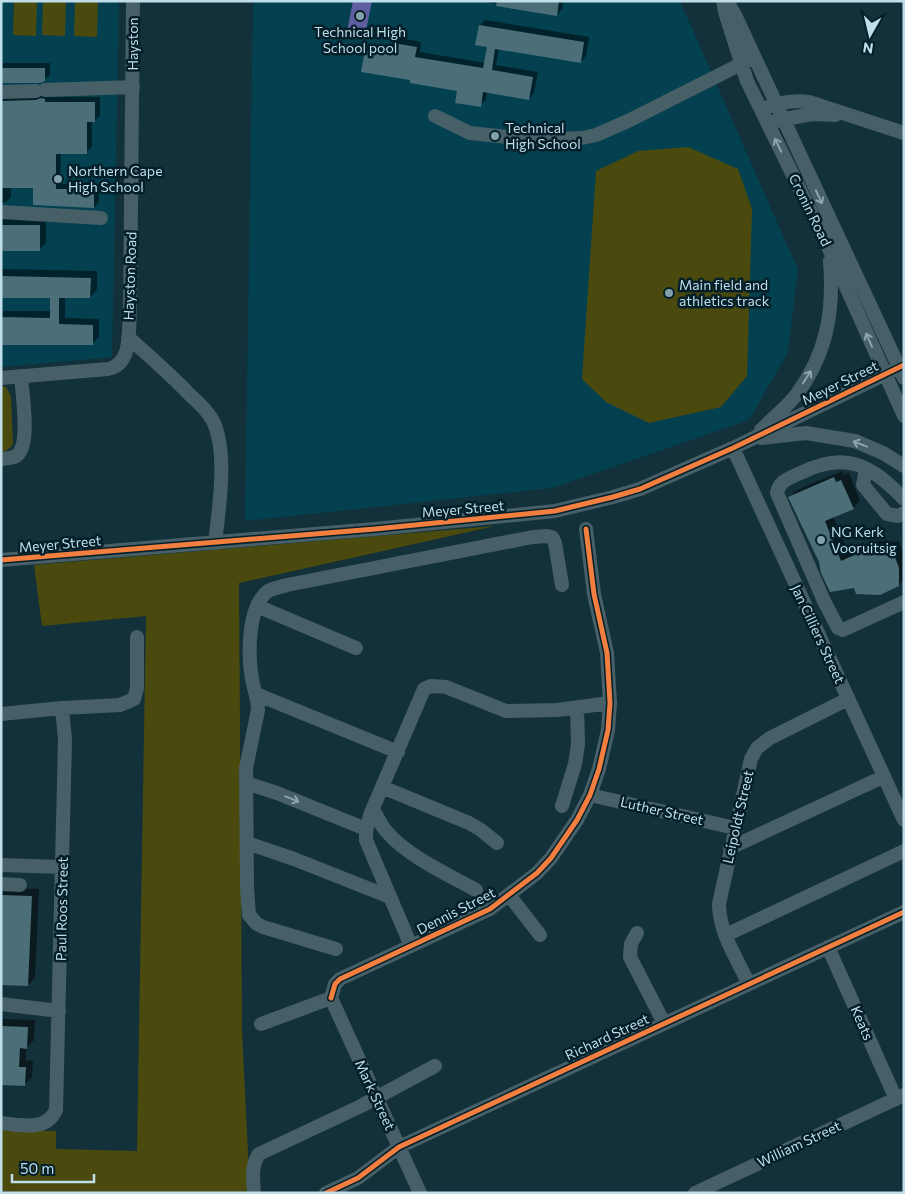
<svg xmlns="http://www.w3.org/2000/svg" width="905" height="1194" font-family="Commissioner,sans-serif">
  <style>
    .built { fill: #034151 }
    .green { fill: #4b4a0e }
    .water { fill: #5e5ea1 }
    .shadow { fill: #0007 }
    .building { fill: #4b6e79 }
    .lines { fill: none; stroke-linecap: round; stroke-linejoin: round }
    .minor { stroke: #475f67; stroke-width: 14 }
    .cycleway-casing { stroke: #041f29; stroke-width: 8 }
    .cycleway { stroke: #f27e40; stroke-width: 5 }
    .oneway { stroke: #89a5af }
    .poi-dot { fill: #83a1ac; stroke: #041f29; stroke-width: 2 }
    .labels { text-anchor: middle; stroke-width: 5; stroke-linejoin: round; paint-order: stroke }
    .poi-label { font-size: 14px; fill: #bfdeea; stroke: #041f29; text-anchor: start }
    .street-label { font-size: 14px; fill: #bfdeea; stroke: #041f29 }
  </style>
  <rect width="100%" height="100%" fill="#13313a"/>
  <!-- built -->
  <path class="built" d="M1 1H119L112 357 1 367Z
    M253 1H680L798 270 788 352 749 420 552 488 245 521Z"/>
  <!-- green -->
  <path class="green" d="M14 1H37L36 36 13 35Z
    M43 1H66L65 36 42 35Z
    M75 1H98L97 37 74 36Z
    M688 147 738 169 752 209 747 376 721 407 649 423 606 402 582 379 596 171 638 151Z
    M1 386 6 387 11 396 13 445 6 451 1 452Z
    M495 526 239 583 242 1031 250 1193H24L1 1191V1130L56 1131V1149L137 1151 146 616 42 626 34 565Z"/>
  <!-- water -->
  <path class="water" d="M353 1H372L365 35 347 31Z"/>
  <!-- shadow -->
  <path class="shadow" d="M480 1H563L562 9 557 15Z
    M485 20 589 37 586 56 581 62 499 48 496 65 538 72 534 93 529 99 487 92 486 100 480 105 458 90 411 79 363 71 366 50 372 45 393 48 394 44 399 38 421 42 420 52 486 63 488 46 480 25Z
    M1 63H50V75L44 80 1 82Z
    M1 93 50 94V97H100V116L94 121H92V147L86 152H61L60 184H99V202L94 207 34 186H11V197L6 202 1 203Z
    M1 219H46V243L39 250 1 249Z
    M1 269 97 271V290L90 297 65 296V318L99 319V337L92 344H1V311H51V297H1Z
    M842 471 844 475 849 473 860 501 853 508 833 516 849 554 879 541 899 542 904 555V580L898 585 855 587 820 561 790 497 797 490Z
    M1 888 39 889 35 978 28 985 1 984Z
    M1 1019 35 1020 34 1040 26 1048V1060L33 1061 32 1077 25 1084H1Z"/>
  <!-- building -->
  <path class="building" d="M497 1H559L557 16 496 6Z
    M479 25 584 42 581 63 495 49 492 70 533 77 529 100 483 92 481 107 455 103 457 91 410 83V80L361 72 365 50 391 54 393 43 417 47 415 57 483 68 487 47 475 45Z
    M1 68H45V81L40 83H1Z
    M41 98 45 99V102H95V122H87V154H56V189H94V208L33 205V188H1V101L36 100Z
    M1 225H40V251H1Z
    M1 276 91 278 90 298H59V324L93 325V345H1V317L50 318V298H1Z
    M834 477 836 482 841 480 854 509 825 521 841 561 870 548 892 549 899 568V586L880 595 856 594 854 588 830 592 821 573 819 562 788 497Z
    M1 895 32 896 28 986 1 985Z
    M1 1026 28 1027 27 1049 20 1048 19 1067H26L25 1086 1 1085Z"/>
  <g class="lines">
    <!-- minor -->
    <path class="minor" d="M723 1 725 12 747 81 830 251 904 416
      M728 3 735 15 904 378
      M45 90 133 87
      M2 92 36 91
      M768 107C782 102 795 100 809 102L904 133
      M435 116 470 133 536 140 582 138 596 135 628 121 749 60
      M775 121 812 114 835 115
      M1 212 101 218
      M128 337C149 356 170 374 190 395 198 402 208 411 213 421 228 452 219 508 215 543
      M1 378 108 369C133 364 128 330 130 310L133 1
      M761 430C773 418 787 407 797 394 827 353 834 311 830 261
      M761 438 806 433 855 441 883 453 904 466
      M733 448 904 820
      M1 459C8 458 15 459 19 453 30 440 22 393 21 376
      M866 469 863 485 887 514 898 516 904 513
      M904 499C870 464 845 450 798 474 788 479 779 481 777 493L824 601 838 628 843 630 904 602
      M1 560 375 529 555 511 613 497 640 489 733 448 904 365
      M257 606 356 648
      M256 694 398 752
      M62 708 120 705 134 699 137 688V637
      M1 714 62 708 65 740 56 1110C46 1132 21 1125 1 1123
      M246 783 277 793 366 829
      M382 787 469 823 481 830 497 843
      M590 795 735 828
      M562 806 575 764 578 744 577 707
      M373 809C377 816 381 826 387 832 407 856 449 875 476 890
      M247 843 294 859 390 897
      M730 848 883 777
      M1 865 62 867
      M1 884 20 885
      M509 895 540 935
      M637 933 631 944 630 957 664 1023
      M726 935 904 851
      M411 946 366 840V832L370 815 424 689 431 686 446 687 506 711 557 710 610 703
      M828 947 896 1099
      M336 949 263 927 257 924 249 915 247 888 246 768 258 710C258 699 254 690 252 679 248 656 247 607 268 591 273 588 281 587 287 585L533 537 547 536 552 537 555 543 562 585
      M749 984C737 959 719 932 719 904L751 759 757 748 770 738 848 699
      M331 998 335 984 340 979 490 909 537 873 551 858 577 820 590 795 599 769 608 730 610 703 607 653 594 594 586 529
      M331 998 420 1193
      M1 1004 59 1011
      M261 1024 331 998
      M254 1193C253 1179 251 1166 259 1154L361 1106 435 1066
      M326 1193 358 1178 399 1147 904 912
      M695 1193 904 1095"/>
    <defs>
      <path id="cycleway" d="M1 560 375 529 555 511 613 497 640 489 733 448 904 365
        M331 998 335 984 340 979 490 909 537 873 551 858 577 820 590 795 599 769 608 730 610 703 607 653 594 594 586 529
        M326 1193 358 1178 399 1147 904 912"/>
    </defs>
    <!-- cycleway casing -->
    <use href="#cycleway" class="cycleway-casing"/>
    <!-- cycleway -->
    <use href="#cycleway" class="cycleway"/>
  </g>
  <!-- one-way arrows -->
  <defs><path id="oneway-shaft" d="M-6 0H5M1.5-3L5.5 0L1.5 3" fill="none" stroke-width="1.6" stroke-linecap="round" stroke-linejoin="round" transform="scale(1.25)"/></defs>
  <g class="oneway">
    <use href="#oneway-shaft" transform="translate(778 145) rotate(-116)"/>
    <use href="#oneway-shaft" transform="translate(819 197) rotate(65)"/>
    <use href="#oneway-shaft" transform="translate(869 340) rotate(-114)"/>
    <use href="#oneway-shaft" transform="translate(807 377) rotate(-57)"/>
    <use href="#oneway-shaft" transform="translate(860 444) rotate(-159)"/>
    <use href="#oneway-shaft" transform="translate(292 799) rotate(22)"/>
  </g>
  <!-- markers -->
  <g class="poi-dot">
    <circle cx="360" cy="16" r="5"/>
    <circle cx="495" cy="136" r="5"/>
    <circle cx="58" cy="179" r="5"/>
    <circle cx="669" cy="293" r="5"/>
    <circle cx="821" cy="540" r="5"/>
  </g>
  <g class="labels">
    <!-- poi labels -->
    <g class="poi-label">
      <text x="360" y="37" text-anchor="middle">Technical High<tspan x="360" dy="16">School pool</tspan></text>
      <text x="505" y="133">Technical<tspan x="505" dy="16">High School</tspan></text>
      <text x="68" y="176">Northern Cape<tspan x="68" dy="16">High School</tspan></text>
      <text x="679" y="290">Main field and<tspan x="679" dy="16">athletics track</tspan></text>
      <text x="831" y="537">NG Kerk<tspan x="831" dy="16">Vooruitsig</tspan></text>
    </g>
    <!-- street labels -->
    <g class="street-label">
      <text transform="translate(133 44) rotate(-90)" y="5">Hayston</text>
      <text transform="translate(810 210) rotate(64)" y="5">Cronin Road</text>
      <text transform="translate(130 276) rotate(-88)" y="5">Hayston Road</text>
      <text transform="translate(840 383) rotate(-26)" y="5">Meyer Street</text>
      <text transform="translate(463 509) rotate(-5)" y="5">Meyer Street</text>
      <text transform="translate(60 544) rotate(-5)" y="5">Meyer Street</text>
      <text transform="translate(818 634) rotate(65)" y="5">Jan Cilliers Street</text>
      <text transform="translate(662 811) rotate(13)" y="5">Luther Street</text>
      <text transform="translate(738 817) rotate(-77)" y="5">Leipoldt Street</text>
      <text transform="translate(62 909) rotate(-89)" y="5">Paul Roos Street</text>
      <text transform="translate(456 911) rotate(-27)" y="5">Dennis Street</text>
      <text transform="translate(862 1023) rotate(66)" y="5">Keats</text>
      <text transform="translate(607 1037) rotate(-25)" y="5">Richard Street</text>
      <text transform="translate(375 1095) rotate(65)" y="5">Mark Street</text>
      <text transform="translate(799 1144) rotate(-25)" y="5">William Street</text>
    </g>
  </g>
  <!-- border -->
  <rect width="905" height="1194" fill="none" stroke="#bfdeea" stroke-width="5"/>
  <!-- north arrow -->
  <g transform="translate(870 35) rotate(188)" stroke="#041f29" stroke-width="4" paint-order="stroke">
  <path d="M0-4L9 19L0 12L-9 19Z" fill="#bfdeea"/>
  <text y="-8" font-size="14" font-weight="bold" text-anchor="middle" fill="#bfdeea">N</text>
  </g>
  <!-- scale -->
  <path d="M12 1174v8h82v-8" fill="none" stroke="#bfdeea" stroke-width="2.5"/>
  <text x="20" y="1174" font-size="15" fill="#bfdeea" stroke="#041f29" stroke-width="4" paint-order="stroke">50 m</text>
</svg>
